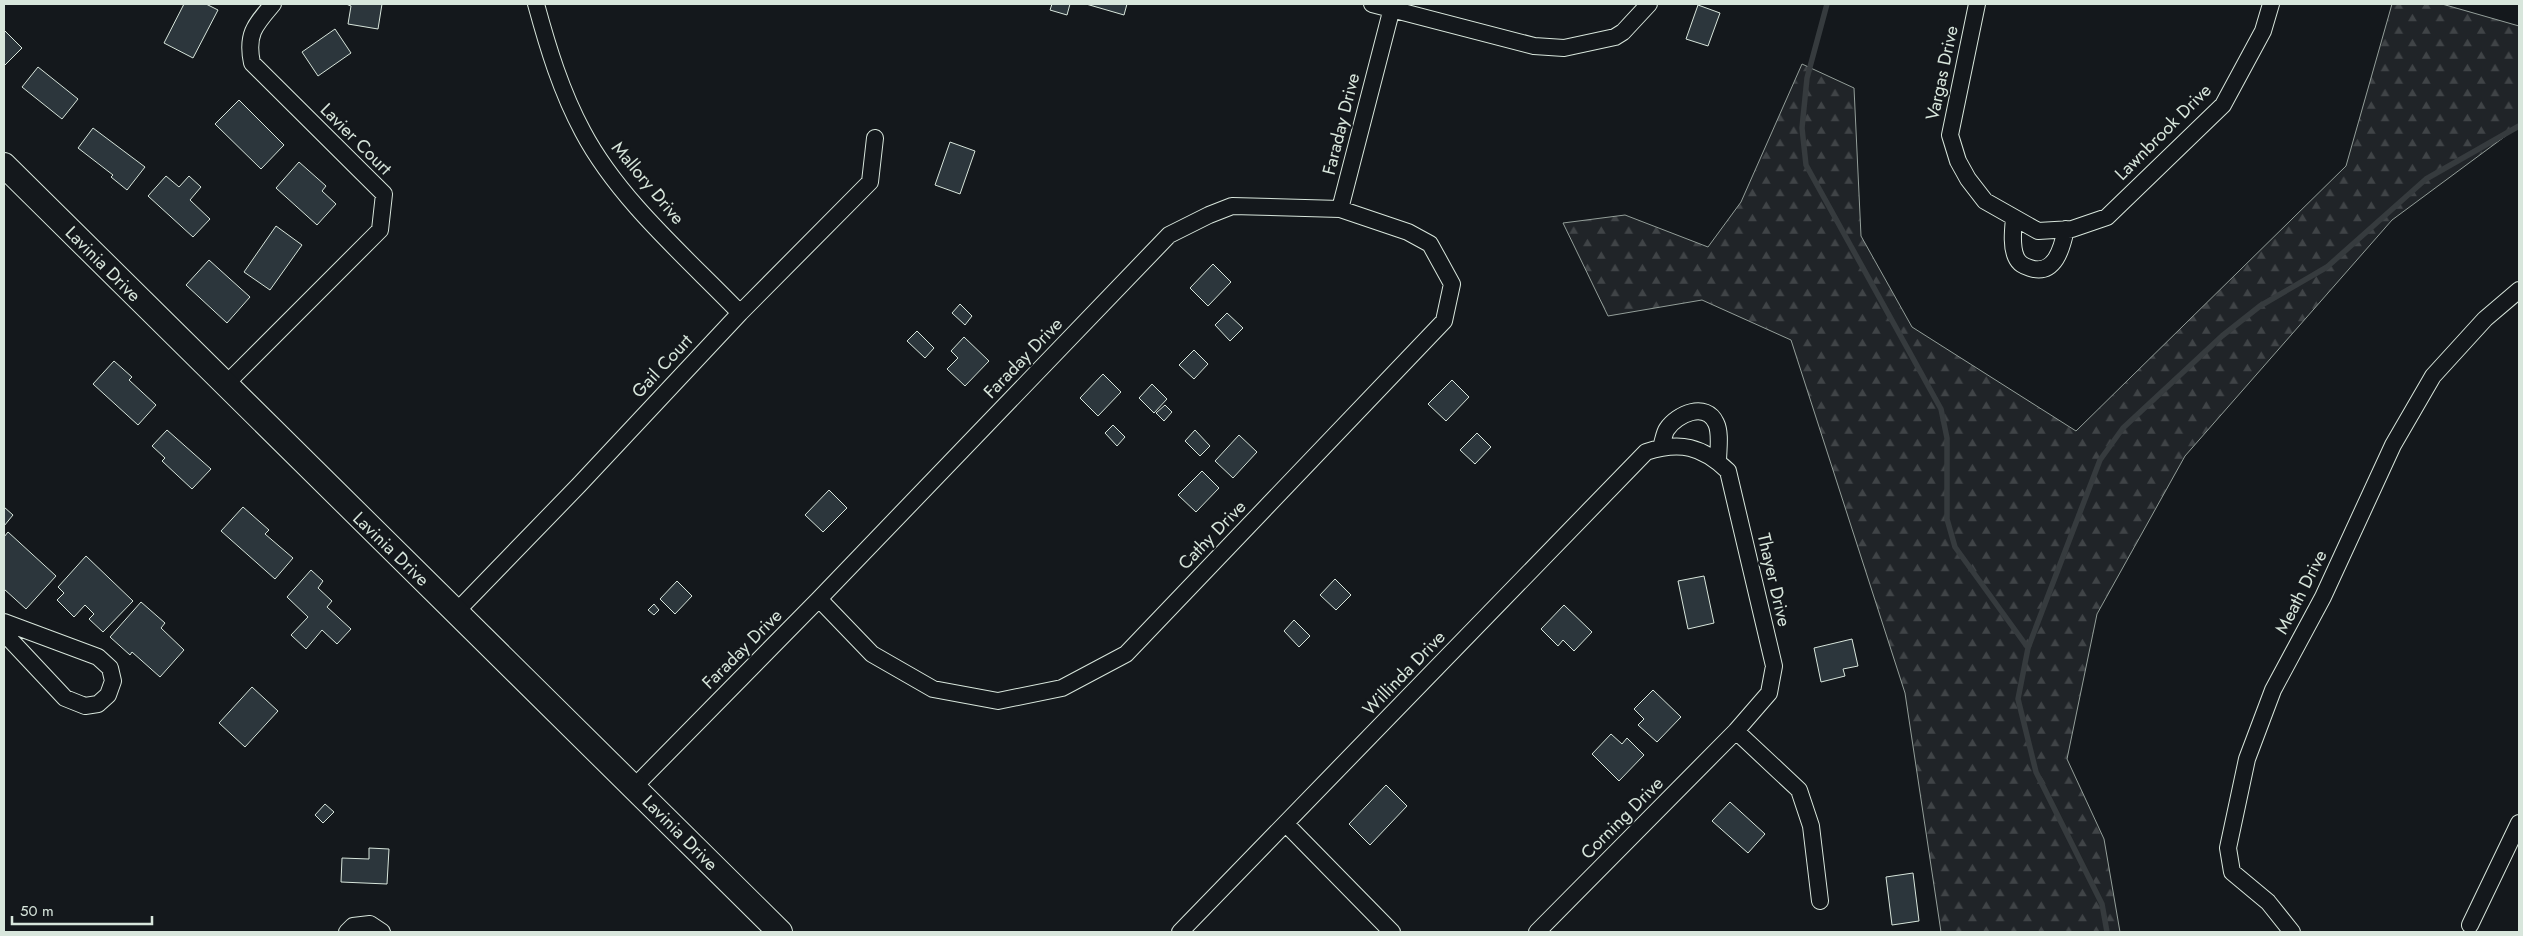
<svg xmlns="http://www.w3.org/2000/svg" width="2523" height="936" font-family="Jost,sans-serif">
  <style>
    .forest { fill: url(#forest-firs); stroke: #939e99 }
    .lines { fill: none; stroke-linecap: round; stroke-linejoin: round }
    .stream { stroke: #363b3e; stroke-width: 5.5 }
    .building { fill: #2c363c; stroke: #d8e6dc }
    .street-casing { stroke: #d8e6dc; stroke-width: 18 }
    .secondary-casing { stroke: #d8e6dc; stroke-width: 26 }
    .street { stroke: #14181c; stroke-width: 16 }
    .secondary { stroke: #14181c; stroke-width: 24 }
    .labels { text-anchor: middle; stroke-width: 4; stroke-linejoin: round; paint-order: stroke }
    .street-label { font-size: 18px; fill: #d8e6dc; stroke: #14181c }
  </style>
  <defs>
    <pattern id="forest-firs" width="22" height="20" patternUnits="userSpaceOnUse" patternTransform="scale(1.25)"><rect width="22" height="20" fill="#202428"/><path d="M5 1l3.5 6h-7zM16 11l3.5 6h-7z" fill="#404447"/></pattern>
  </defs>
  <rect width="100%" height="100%" fill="#14181c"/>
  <!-- forest -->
  <path class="forest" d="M2392 4H2442L2519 26V126L2392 220 2185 456 2097 614 2067 759 2104 839 2120 932H1941L1905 693 1791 340 1702 300 1608 316 1563 223 1625 215 1708 247 1741 202 1802 64 1854 88 1861 236 1912 327 2076 431 2346 166Z"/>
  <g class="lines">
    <!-- stream -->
    <path class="stream" d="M1827 4 1807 78 1802 128 1806 165 1941 409 1947 438V519L1955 547 2028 648
      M2107 932 2102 904 2036 772 2018 699 2028 648 2100 460 2123 428 2222 336 2260 306 2327 267 2426 179 2519 126"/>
  </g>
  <!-- building -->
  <path class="building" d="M184 4H206L218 10 193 58 164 43Z
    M346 4H382L378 29 348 24 351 6Z
    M1052 4H1070L1067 15 1050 10Z
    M1086 4H1127L1124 15Z
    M1698 5 1720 13 1708 46 1686 39Z
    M335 29 351 53 318 76 302 52Z
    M4 30 22 48 4 66Z
    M38 67 78 99 62 119 22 87Z
    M239 100 284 145 261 169 215 124Z
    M93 128 145 167 127 190 111 177 113 175 78 148Z
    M950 142 975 151 960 194 935 185Z
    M299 162 326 186 322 191 336 204 317 225 276 188Z
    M166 176 179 187 189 176 201 187 190 200 210 219 193 237 148 196Z
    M276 226 302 245 270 290 244 272Z
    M209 260 250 297 227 323 186 285Z
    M1213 264 1231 282 1208 306 1190 288Z
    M960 304 972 316 965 325 952 313Z
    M1227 313 1243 328 1230 341 1215 325Z
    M917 331 934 348 925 358 907 341Z
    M964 337 989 361 965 386 947 369 958 358 951 351Z
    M1194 350 1208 364 1194 379 1179 365Z
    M114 361 132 377 129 380 156 405 138 425 93 384Z
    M1103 374 1121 392 1098 416 1080 398Z
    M1452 380 1469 397 1446 421 1428 404Z
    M1152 384 1167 399 1154 413 1139 398Z
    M1165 405 1172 412 1164 421 1156 413Z
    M1113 425 1125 437 1117 446 1105 433Z
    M167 430 211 469 192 489 162 461 165 458 152 446Z
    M1195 430 1210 446 1200 456 1185 441Z
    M1477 433 1491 447 1475 464 1460 450Z
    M1239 435 1257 452 1233 478 1215 461Z
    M1202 471 1219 488 1196 512 1178 495Z
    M829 490 847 508 823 532 805 515Z
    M4 507 13 515 4 526Z
    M243 507 269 530 265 534 293 558 275 579 221 531Z
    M8 532 56 576 26 609 4 589V537Z
    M86 556 133 601 103 632 89 619 94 614 85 605 74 617 57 600 64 593 58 587Z
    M311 570 323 581 318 588 332 601 327 607 351 629 337 644 322 630 306 649 291 635 308 617 287 597Z
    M1704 576 1714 623 1688 629 1678 581Z
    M1335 579 1351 595 1336 610 1320 595Z
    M677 581 692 596 675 614 660 599Z
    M141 602 165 623 161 628 184 650 160 677 132 652 130 655 110 637Z
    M654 604 659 610 654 615 648 610Z
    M1564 605 1592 632 1574 651 1563 640 1558 646 1541 629Z
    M1294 620 1310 636 1299 647 1284 631Z
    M1852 639 1858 666 1843 669 1845 676 1821 682 1814 648Z
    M252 687 278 711 245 747 219 723Z
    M1653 690 1681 717 1657 742 1638 725 1644 719 1634 709Z
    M1611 734 1622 744 1627 738 1644 755 1619 781 1592 754Z
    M1386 785 1407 806 1370 845 1349 824Z
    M1730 802 1765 834 1748 853 1712 821Z
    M325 804 334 812 323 823 315 815Z
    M369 848 389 849 387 884 341 882 342 858 369 859Z
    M1913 873 1919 921 1892 925 1886 877Z"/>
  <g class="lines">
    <defs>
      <path id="street" d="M536 4C548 48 561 91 583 132 619 200 687 258 740 313
        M1372 4 1534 46 1564 48 1615 37 1623 32 1649 4
        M1977 4 1950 135 1958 161 1968 179 1985 201 2038 231 2072 229 2107 217 2223 105 2263 31 2271 4
        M1340 209 1393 4
        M2014 218C2013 230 2011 246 2016 257 2019 264 2024 266 2030 268 2055 276 2062 248 2066 229
        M224 386 380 230 384 194 252 63C246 34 255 25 273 4
        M1661 447C1663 442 1664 433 1667 429 1677 414 1706 401 1716 423 1721 433 1718 451 1718 462
        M456 612 579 485 740 313 870 182 875 138
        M4 622 98 657 110 668 113 681 108 695 98 704 85 706 65 698 4 633
        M1736 731 1799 790 1811 826 1820 901
        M634 787 819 599 1169 235 1209 215 1232 206 1340 209 1408 232 1430 244 1452 284 1444 321 1126 654 1062 688 998 701 933 689 872 654 819 599
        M1286 824 1392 932
        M2470 925 2519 823
        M347 932 353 926 370 924 382 932
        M1180 932 1646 452C1680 441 1702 446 1728 471L1774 666 1769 693 1736 731 1537 932
        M2292 932 2268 902 2232 872 2228 848 2247 759 2273 690 2323 597 2393 445 2433 376 2485 319 2519 290"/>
      <path id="secondary" d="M4 165 780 932"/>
    </defs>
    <!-- street casing -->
    <use href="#street" class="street-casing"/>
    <!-- secondary casing -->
    <use href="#secondary" class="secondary-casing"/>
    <!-- street -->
    <use href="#street" class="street"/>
    <!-- secondary -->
    <use href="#secondary" class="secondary"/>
  </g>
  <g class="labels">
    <!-- street labels -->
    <g class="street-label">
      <text transform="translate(1942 73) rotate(-78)" y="6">Vargas Drive</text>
      <text transform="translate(1341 124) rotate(-76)" y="6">Faraday Drive</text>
      <text transform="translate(2163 132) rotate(-45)" y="6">Lawnbrook Drive</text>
      <text transform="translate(356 139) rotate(45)" y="6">Lavier Court</text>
      <text transform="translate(648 183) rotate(50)" y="6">Mallory Drive</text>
      <text transform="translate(103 264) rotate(45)" y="6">Lavinia Drive</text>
      <text transform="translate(1023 358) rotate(-46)" y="6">Faraday Drive</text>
      <text transform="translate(662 366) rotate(-47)" y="6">Gail Court</text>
      <text transform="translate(1212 535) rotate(-46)" y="6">Cathy Drive</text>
      <text transform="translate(391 549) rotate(44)" y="6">Lavinia Drive</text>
      <text transform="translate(1774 580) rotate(77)" y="6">Thayer Drive</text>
      <text transform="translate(2301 592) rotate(-63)" y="6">Meath Drive</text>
      <text transform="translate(742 649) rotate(-45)" y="6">Faraday Drive</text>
      <text transform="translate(1404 673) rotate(-46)" y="6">Willinda Drive</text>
      <text transform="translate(1622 818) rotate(-45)" y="6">Corning Drive</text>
      <text transform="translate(680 833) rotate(45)" y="6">Lavinia Drive</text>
    </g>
  </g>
  <!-- border -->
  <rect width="2523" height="936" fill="none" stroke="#d8e6dc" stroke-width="10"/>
  <!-- scale -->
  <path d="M12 916v8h140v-8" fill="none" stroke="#d8e6dc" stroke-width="2.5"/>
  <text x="20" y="916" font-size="15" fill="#d8e6dc" stroke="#14181c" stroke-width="4" paint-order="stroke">50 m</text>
</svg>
